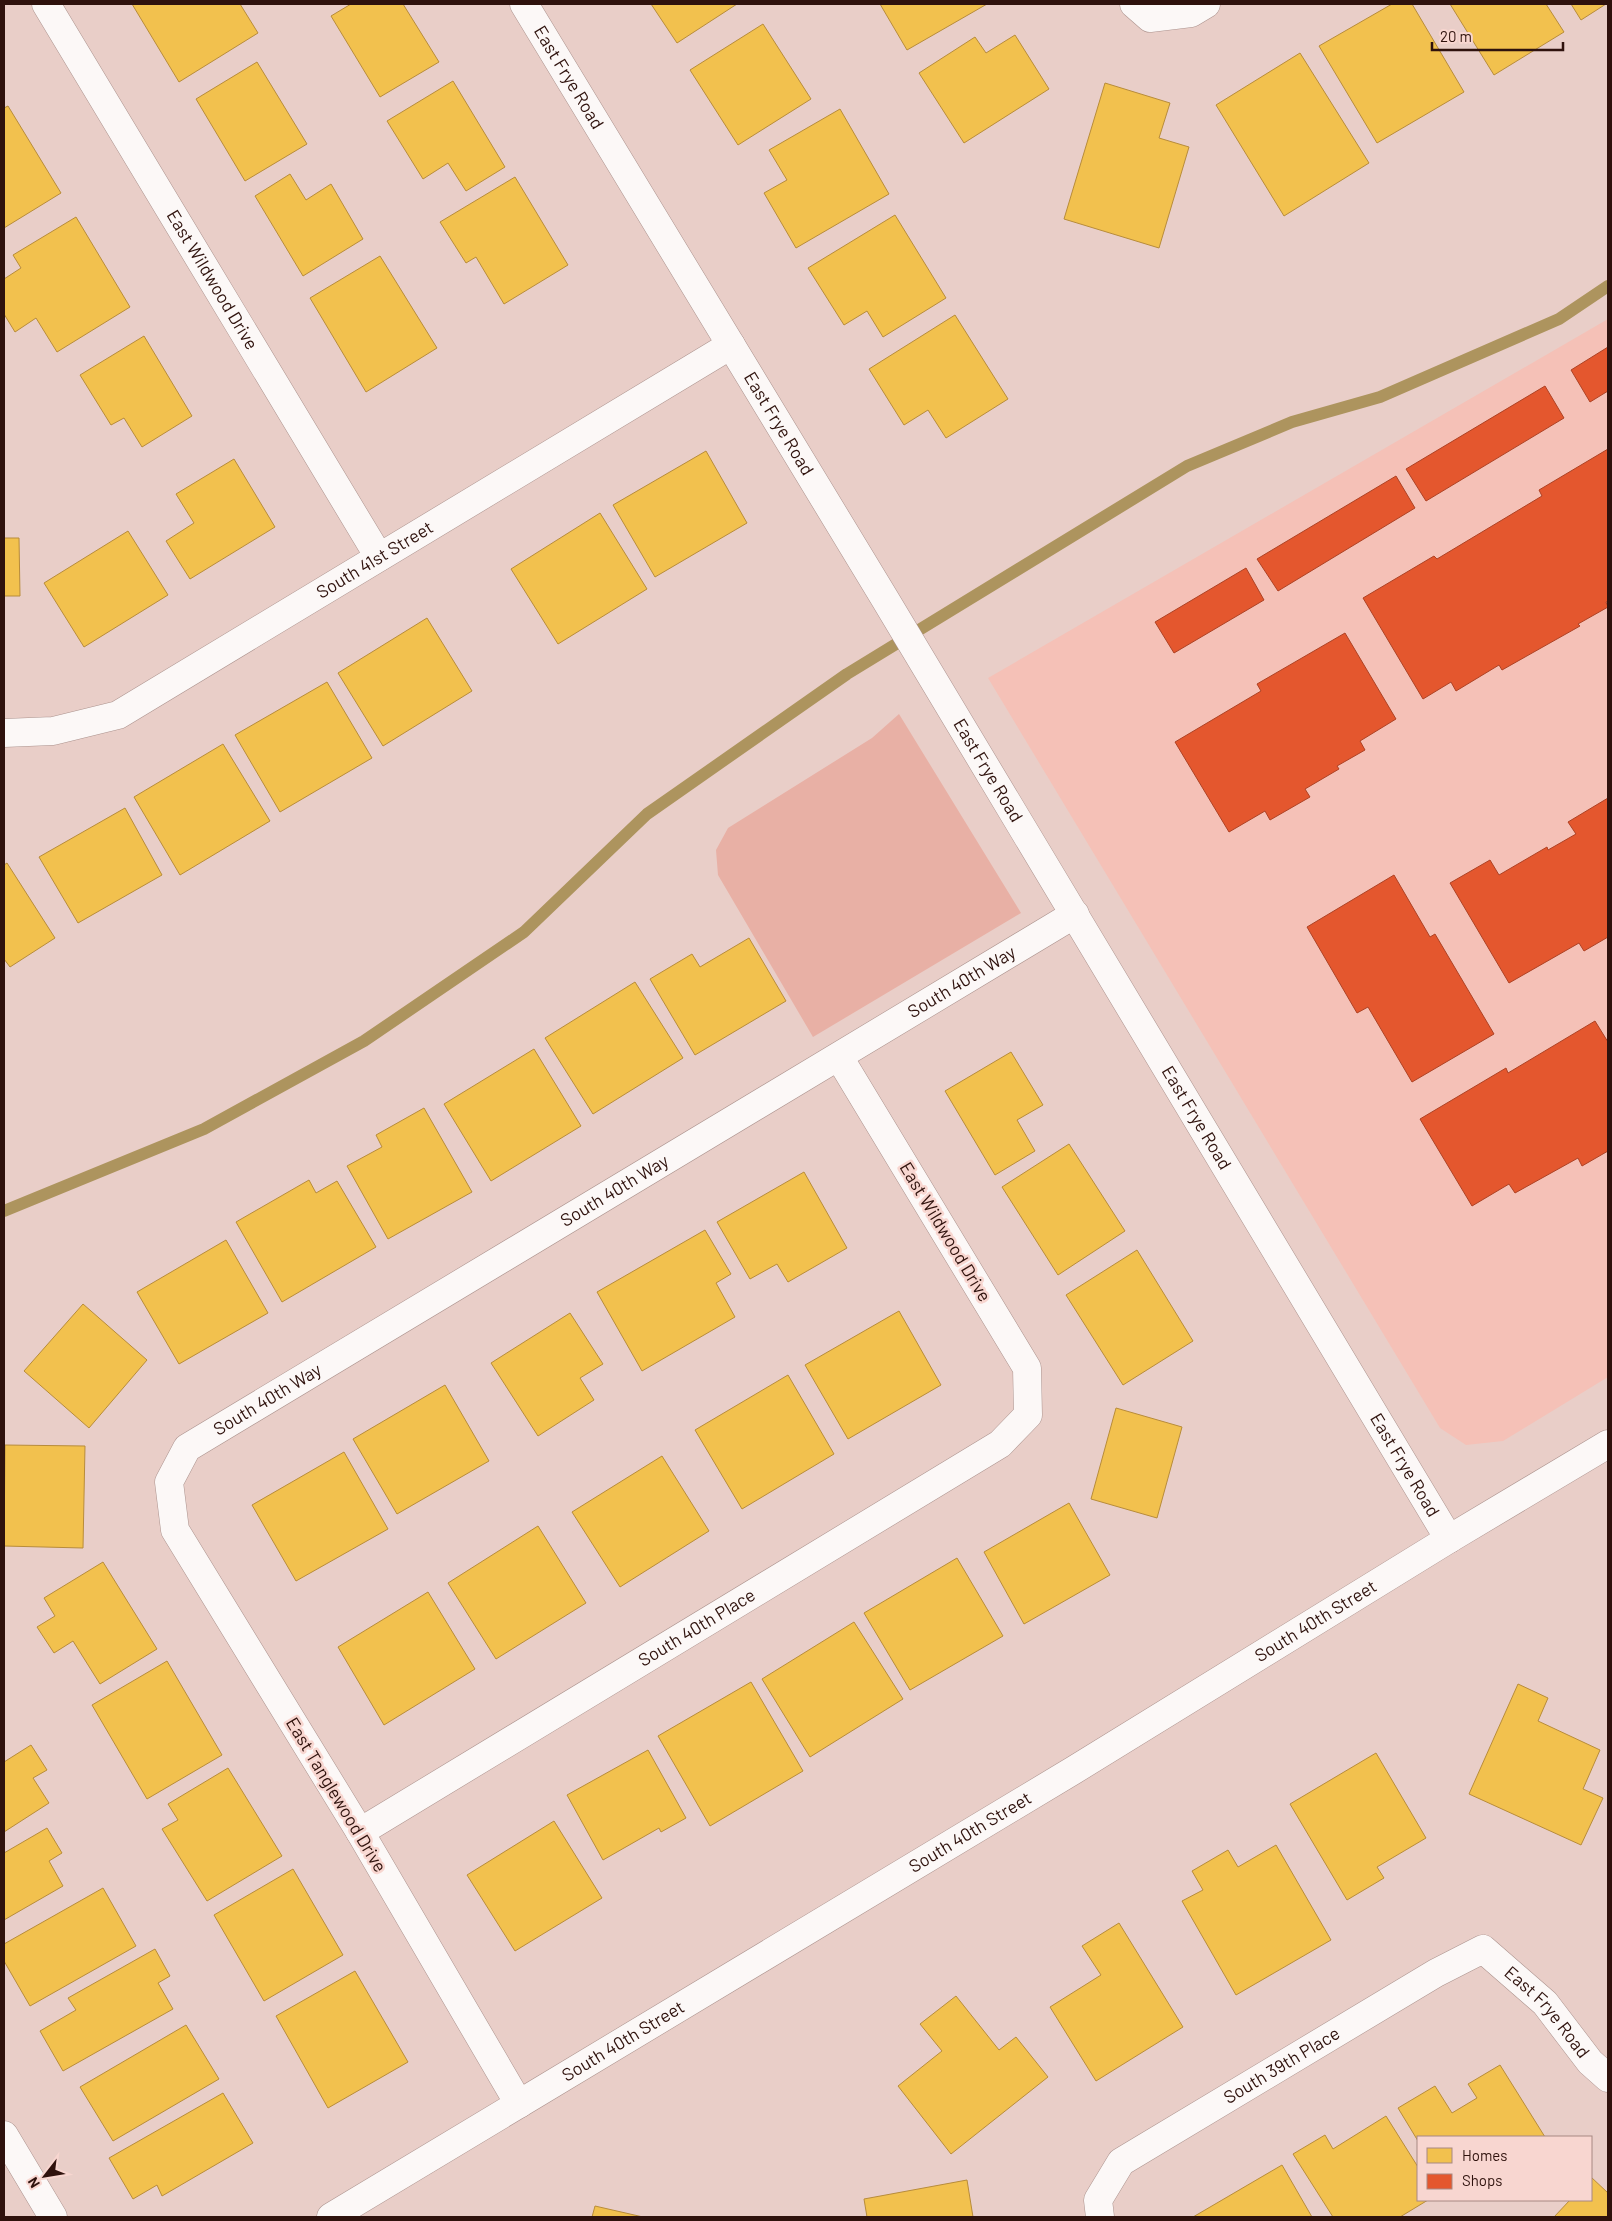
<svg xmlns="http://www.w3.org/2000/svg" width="1612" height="2221" font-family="Barlow,sans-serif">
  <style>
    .built { fill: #f5c1b7 }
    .green { fill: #e8b0a5 }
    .homes { fill: #f2c14e; stroke: #b88c3a }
    .shops { fill: #e4572e; stroke: #ae4224 }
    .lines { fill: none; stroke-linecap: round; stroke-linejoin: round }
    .stream { stroke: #ad945e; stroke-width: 12 }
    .minor-casing { stroke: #ac938e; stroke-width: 29 }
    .tertiary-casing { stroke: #ac938e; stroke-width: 29 }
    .secondary-casing { stroke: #ac938e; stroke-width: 29 }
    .minor { stroke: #fcf8f7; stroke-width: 28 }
    .tertiary { stroke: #fcf8f7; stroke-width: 28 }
    .secondary { stroke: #fcf8f7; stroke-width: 28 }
    .labels { text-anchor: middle; stroke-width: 5; stroke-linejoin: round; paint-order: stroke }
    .street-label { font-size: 18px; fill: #2f120d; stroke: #f8d6d0 }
  </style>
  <rect width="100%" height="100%" fill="#e9cec8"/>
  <!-- built -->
  <path class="built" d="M1608 319V1377L1503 1441 1466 1445 1440 1428 988 678Z"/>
  <!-- green -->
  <path class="green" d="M899 714 1021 913 813 1037 718 875 716 850 728 828 872 738Z"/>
  <!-- homes -->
  <path class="homes" d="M132 4H240L258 33 179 82Z
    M351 4H403L439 62 380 97 331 16Z
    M651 4H737L677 43Z
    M880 4H987L907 50Z
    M1392 4H1412L1464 92 1377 143 1319 46Z
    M1450 4H1546L1564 32 1494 75Z
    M1571 4H1606L1581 20Z
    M763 24 811 99 738 145 690 70Z
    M1015 35 1049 89 964 143 919 73 975 37 986 53Z
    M1300 53 1369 163 1284 216 1216 105Z
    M257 62 307 144 245 181 196 99Z
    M453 81 505 167 466 191 448 163 423 179 387 121Z
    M1105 83 1170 103 1159 138 1189 147 1159 248 1064 219Z
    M8 106 61 193 4 228V108Z
    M840 109 889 194 796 248 764 193 787 180 769 150Z
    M290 174 306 200 331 184 363 239 303 276 255 196Z
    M515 177 568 265 504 304 476 257 466 263 440 222Z
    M895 215 946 298 883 337 867 311 844 325 808 268Z
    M76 217 130 307 57 352 36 318 15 332 4 314V279L21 268 13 255Z
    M380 256 437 348 366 392 310 298Z
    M955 315 1008 399 946 438 928 410 904 425 869 369Z
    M144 336 192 416 142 447 124 418 111 425 80 375Z
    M706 451 747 523 655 577 613 505Z
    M234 459 275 527 190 579 166 541 194 523 176 494Z
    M600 513 647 589 558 644 511 569Z
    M128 531 168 595 84 647 44 583Z
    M4 538H19L20 596H4Z
    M427 618 472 691 383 746 338 673Z
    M327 682 372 758 280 812 235 735Z
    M223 744 270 821 180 875 134 797Z
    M125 808 162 875 78 923 39 857Z
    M7 863 55 938 10 967 4 959V865Z
    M749 938 786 1001 695 1055 650 979 692 954 700 967Z
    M635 982 683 1058 593 1114 545 1038Z
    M534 1049 581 1126 491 1181 444 1104Z
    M1011 1052 1043 1105 1017 1120 1035 1151 995 1175 945 1091Z
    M424 1108 472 1192 388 1239 347 1166 382 1147 376 1135Z
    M1069 1144 1125 1231 1058 1275 1002 1187Z
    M804 1172 847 1248 788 1282 777 1264 750 1279 717 1222Z
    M309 1180 316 1193 337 1181 376 1247 282 1302 236 1222Z
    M705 1230 731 1274 716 1283 735 1317 642 1371 597 1292Z
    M226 1240 268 1313 179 1364 137 1292Z
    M1137 1250 1193 1341 1123 1385 1066 1295Z
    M83 1304 147 1360 89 1428 24 1371Z
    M899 1311 941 1385 848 1439 805 1365Z
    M570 1313 603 1364 580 1378 594 1400 538 1436 491 1363Z
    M788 1375 834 1454 742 1509 695 1430Z
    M445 1385 489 1461 397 1514 353 1439Z
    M1116 1408 1182 1427 1157 1518 1091 1499Z
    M5 1445 85 1446 83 1548 4 1546Z
    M344 1452 388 1529 296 1581 252 1505Z
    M662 1456 709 1531 620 1587 572 1512Z
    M1069 1503 1110 1575 1024 1624 984 1552Z
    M538 1526 586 1603 496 1659 448 1583Z
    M957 1558 1003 1636 910 1690 864 1613Z
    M103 1562 157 1649 100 1684 73 1641 54 1653 37 1627 55 1616 44 1598Z
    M428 1592 475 1669 384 1725 338 1647Z
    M854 1622 903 1699 810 1757 762 1679Z
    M167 1661 222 1755 147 1799 92 1705Z
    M751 1682 803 1771 710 1826 658 1736Z
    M1518 1684 1548 1698 1538 1721 1600 1750 1583 1789 1603 1798 1581 1845 1469 1794Z
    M31 1745 47 1770 33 1778 49 1803 4 1832V1762Z
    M648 1750 686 1818 661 1832 659 1828 603 1860 567 1795Z
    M1376 1753 1426 1838 1377 1867 1384 1878 1347 1900 1290 1804Z
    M228 1768 282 1856 207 1901 162 1829 178 1820 168 1804Z
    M554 1821 602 1898 515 1951 467 1875Z
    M47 1828 62 1853 49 1861 63 1886 4 1920V1853Z
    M1276 1845 1331 1940 1236 1995 1182 1901 1203 1890 1192 1871 1228 1850 1238 1867Z
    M293 1869 343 1955 264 2001 214 1915Z
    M103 1888 136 1946 30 2006 4 1961V1944Z
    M1119 1923 1183 2027 1096 2081 1050 2007 1101 1975 1082 1946Z
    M155 1949 170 1976 158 1983 173 2009 63 2071 40 2031 76 2010 68 1998Z
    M355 1971 408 2062 328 2108 276 2016Z
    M956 1996 999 2050 1016 2037 1048 2077 951 2154 898 2086 942 2051 920 2024Z
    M186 2025 219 2079 113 2141 80 2087Z
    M1500 2065 1545 2137H1418V2141L1398 2108 1435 2086 1452 2113 1477 2098 1468 2084Z
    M223 2093 253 2143 162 2196 157 2185 133 2199 109 2158Z
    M1386 2116 1418 2167V2200H1428L1400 2217H1333L1293 2154 1325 2135 1333 2149Z
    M1282 2165 1312 2217H1193Z
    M1591 2177 1608 2193V2217H1554L1570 2200H1591Z
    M967 2180 973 2217H867L864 2199Z
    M595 2206 643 2217H592Z"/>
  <!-- shops -->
  <path class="shops" d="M1608 347V391L1590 402 1571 370Z
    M1545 386 1564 418 1426 501 1406 469Z
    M1608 449V601L1606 602 1608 607 1578 624 1580 626 1502 670 1499 665 1456 691 1451 682 1423 699 1363 598 1434 556 1437 559 1542 496 1539 490Z
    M1396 476 1415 508 1278 591 1257 559Z
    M1246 568 1264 600 1174 653 1155 622Z
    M1345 633 1396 719 1360 741 1365 750 1337 766 1339 769 1305 789 1310 797 1270 820 1265 811 1229 832 1175 742 1261 691 1257 684Z
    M1608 798V937L1584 951 1579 943 1509 983 1450 883 1490 860 1499 875 1547 847 1548 850 1576 834 1568 822Z
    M1394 875 1430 937 1435 934 1494 1034 1412 1082 1368 1007 1357 1013 1307 927Z
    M1595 1021 1608 1042V1151L1582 1166 1578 1158 1515 1193 1509 1184 1472 1206 1420 1119 1506 1068 1508 1073Z"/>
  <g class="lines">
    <!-- stream -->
    <path class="stream" d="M4 1211 204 1129 364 1041 524 932 647 814 847 674 1187 466 1292 422 1380 397 1559 319 1608 286"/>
    <defs>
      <g id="minor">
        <path id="s1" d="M46 4 379 557"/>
        <path d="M1134 4 1150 18 1191 13 1206 4"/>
        <path id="s2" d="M4 733 53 731 118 715 731 345"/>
        <path id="s3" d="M360 1832 1000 1444 1028 1415 1027 1368 839 1057"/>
        <path id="s4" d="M519 2104 360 1832 175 1530 169 1482 187 1448 1075 914"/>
        <path d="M4 2135 53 2217"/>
        <path id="s5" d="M1100 2217 1098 2200 1121 2162 1436 1973 1483 1949 1545 2003 1590 2062 1608 2078"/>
      </g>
      <g id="tertiary">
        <path id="s6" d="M524 4 885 599 1449 1539"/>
      </g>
      <g id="secondary">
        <path id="s7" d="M331 2217 1074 1770 1449 1539 1608 1444"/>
      </g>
    </defs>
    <!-- minor casing -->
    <use href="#minor" class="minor-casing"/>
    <!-- tertiary casing -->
    <use href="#tertiary" class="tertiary-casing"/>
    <!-- secondary casing -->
    <use href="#secondary" class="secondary-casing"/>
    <!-- minor -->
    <use href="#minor" class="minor"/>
    <!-- tertiary -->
    <use href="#tertiary" class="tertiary"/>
    <!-- secondary -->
    <use href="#secondary" class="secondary"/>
  </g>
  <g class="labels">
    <!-- street labels -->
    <g class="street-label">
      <text dy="6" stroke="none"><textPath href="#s6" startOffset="86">East Frye Road</textPath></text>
      <text dy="6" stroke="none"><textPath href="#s1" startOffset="322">East Wildwood Drive</textPath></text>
      <text dy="6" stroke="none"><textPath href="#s6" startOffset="491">East Frye Road</textPath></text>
      <text dy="6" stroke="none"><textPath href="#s2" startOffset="416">South 41st Street</textPath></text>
      <text dy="6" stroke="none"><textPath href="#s6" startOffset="896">East Frye Road</textPath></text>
      <text dy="6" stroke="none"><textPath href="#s4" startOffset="1660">South 40th Way</textPath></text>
      <text dy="6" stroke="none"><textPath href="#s6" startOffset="1301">East Frye Road</textPath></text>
      <text dy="6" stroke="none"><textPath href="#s4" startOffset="1255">South 40th Way</textPath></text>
      <text transform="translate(945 1232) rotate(59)" y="6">East Wildwood Drive</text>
      <text dy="6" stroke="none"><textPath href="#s4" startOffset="850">South 40th Way</textPath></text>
      <text dy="6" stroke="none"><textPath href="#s6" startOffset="1706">East Frye Road</textPath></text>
      <text dy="6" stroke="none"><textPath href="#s7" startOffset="1151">South 40th Street</textPath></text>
      <text dy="6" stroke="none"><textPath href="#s3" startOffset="394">South 40th Place</textPath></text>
      <text transform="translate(336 1795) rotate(59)" y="6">East Tanglewood Drive</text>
      <text dy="6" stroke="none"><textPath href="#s7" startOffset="746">South 40th Street</textPath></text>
      <text dy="6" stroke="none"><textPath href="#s5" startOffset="572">East Frye Road</textPath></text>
      <text dy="6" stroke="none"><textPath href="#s7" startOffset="341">South 40th Street</textPath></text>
      <text dy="6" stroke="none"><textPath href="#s5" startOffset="249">South 39th Place</textPath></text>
    </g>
  </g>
  <!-- border -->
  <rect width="1612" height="2221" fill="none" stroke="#2f120d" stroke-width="10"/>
  <!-- legend -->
  <rect x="1417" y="2136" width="175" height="65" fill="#f8d6d0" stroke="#a88882"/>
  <rect x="1427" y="2148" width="25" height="15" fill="#f2c14e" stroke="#a88882"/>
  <text x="1462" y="2161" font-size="15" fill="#2f120d">Homes</text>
  <rect x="1427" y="2174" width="25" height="15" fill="#e4572e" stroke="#a88882"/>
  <text x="1462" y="2186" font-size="15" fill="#2f120d">Shops</text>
  <!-- north arrow -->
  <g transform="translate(45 2176) rotate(239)" stroke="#f8d6d0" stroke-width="4" paint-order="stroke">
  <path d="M0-4L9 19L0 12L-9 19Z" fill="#2f120d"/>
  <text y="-8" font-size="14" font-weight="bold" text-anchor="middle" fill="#2f120d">N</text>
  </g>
  <!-- scale -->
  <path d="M1432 42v8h131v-8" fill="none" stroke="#2f120d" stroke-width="2.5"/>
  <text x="1440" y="42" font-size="15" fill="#2f120d" stroke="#f8d6d0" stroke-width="4" paint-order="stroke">20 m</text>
</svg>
